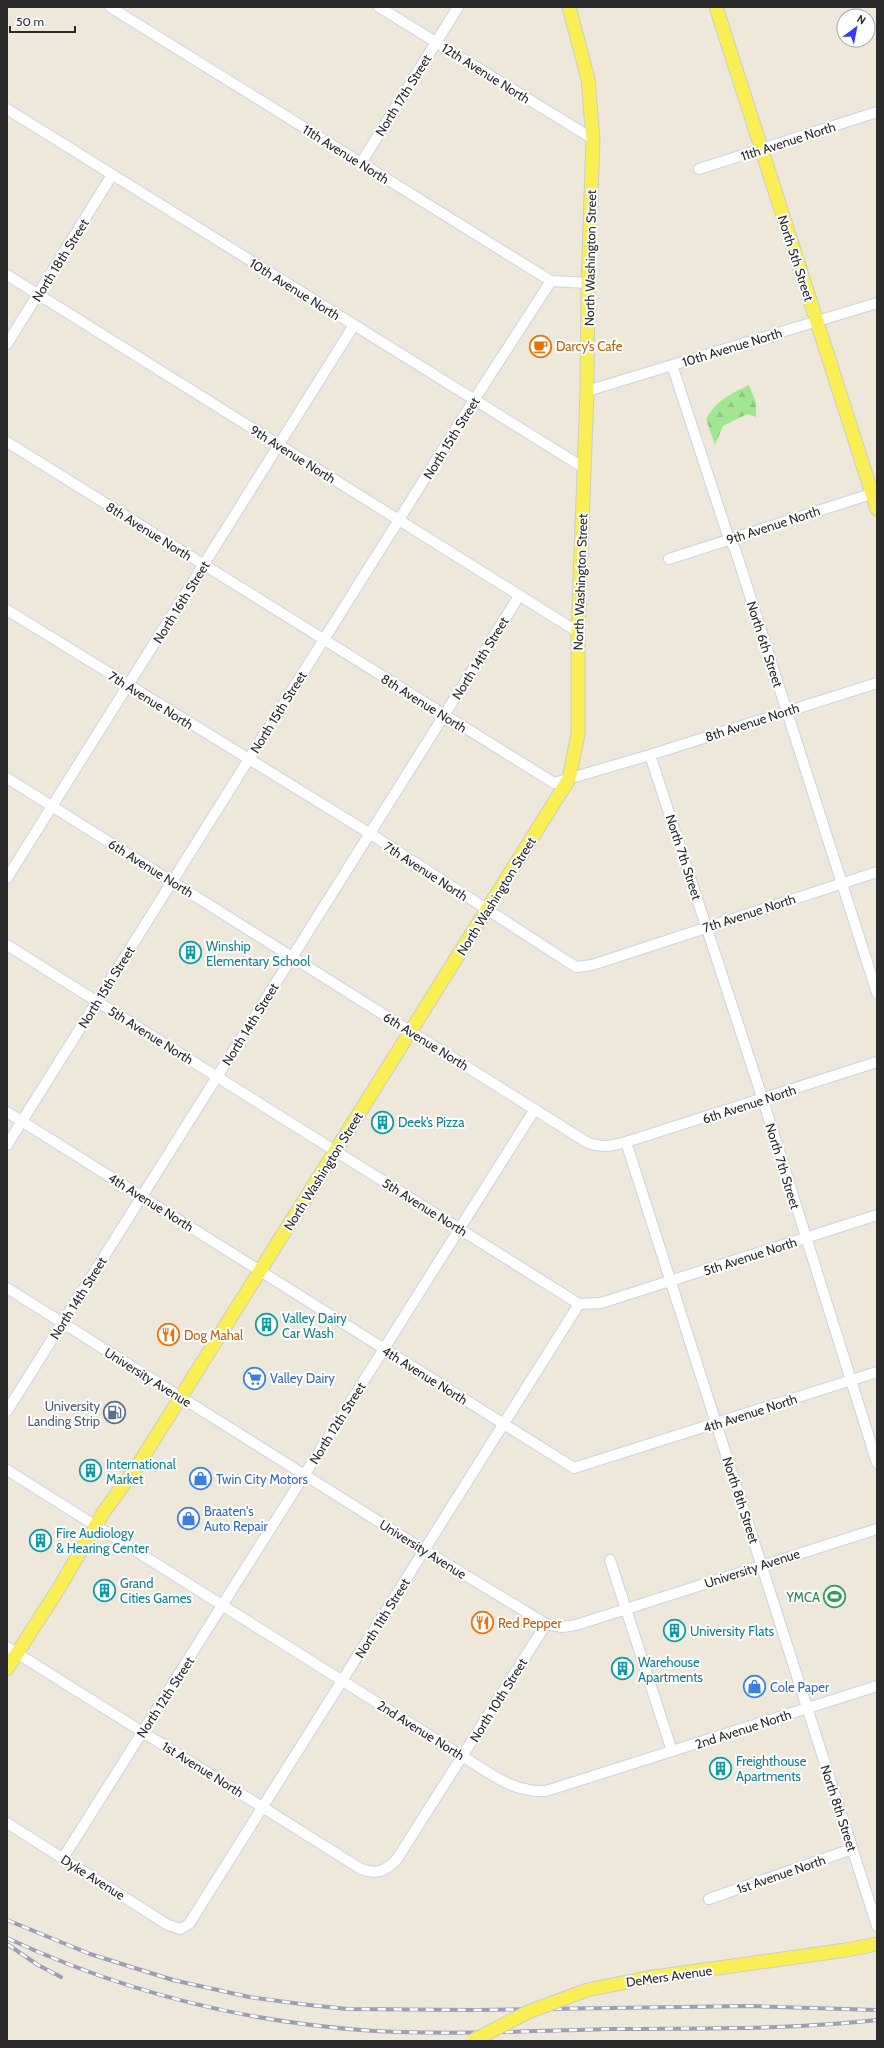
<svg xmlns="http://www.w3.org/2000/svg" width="884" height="2048" font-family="Cabin,sans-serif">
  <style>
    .forest { fill: url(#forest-firs) }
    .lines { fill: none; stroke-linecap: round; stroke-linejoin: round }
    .minor-casing { stroke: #cfd0e4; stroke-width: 12 }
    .major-casing { stroke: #ccc; stroke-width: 15 }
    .minor { stroke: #fff; stroke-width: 10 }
    .major { stroke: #f9ee53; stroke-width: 13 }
    .rail-casing { stroke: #9d9db5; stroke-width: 4 }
    .rail { stroke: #fff; stroke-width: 2.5; stroke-dasharray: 8; stroke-linecap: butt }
    .major-bridge-casing { stroke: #ccc; stroke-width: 15; stroke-linecap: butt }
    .major-bridge { stroke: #f9ee53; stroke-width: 13 }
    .labels { text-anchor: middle; stroke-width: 4; stroke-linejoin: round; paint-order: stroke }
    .street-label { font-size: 13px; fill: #2a2a2a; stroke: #fff }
    .food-label { font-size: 13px; fill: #c56008; stroke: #fff; text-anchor: start }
    .culture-label { font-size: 13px; fill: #0d838f; stroke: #fff; text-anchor: start }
    .shop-label { font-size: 13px; fill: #366cbe; stroke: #fff; text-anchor: start }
    .service-label { font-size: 13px; fill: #4e5e75; stroke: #fff; text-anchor: end }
    .leisure-label { font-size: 13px; fill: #27864d; stroke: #fff; text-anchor: end }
  </style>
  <defs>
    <pattern id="forest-firs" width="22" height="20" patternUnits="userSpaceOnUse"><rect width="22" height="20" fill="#a1e793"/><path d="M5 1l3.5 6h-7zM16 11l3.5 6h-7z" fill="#8bc67f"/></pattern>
  </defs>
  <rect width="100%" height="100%" fill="#ede8da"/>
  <!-- forest -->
  <path class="forest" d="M749 385 756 403V417L747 414 723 426 715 445 706 419C717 400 729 395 749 385Z"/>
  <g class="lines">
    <defs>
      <path id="minor" d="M110 7 551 281 588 283
        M379 7 593 139
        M7 109 584 468
        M361 163 458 7
        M699 169 877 112
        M7 275 578 632
        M7 344 112 175
        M672 365 729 539 735 549 877 993
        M587 391 877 303
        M7 442 554 783 650 755 877 683
        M669 559 877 492
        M7 610 369 833 576 967 592 965 877 872
        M650 755 763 1100 877 1463
        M7 778 588 1143C602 1148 612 1146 626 1142L877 1062
        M7 878 354 325
        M7 945 579 1304 601 1303 877 1215
        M7 1112 574 1468 877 1372
        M626 1142 877 1926
        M7 1145 474 400 551 281
        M7 1288 424 1550 546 1624 562 1627 576 1625 877 1529
        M7 1411 519 596
        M7 1470 462 1756C490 1773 513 1793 546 1791L877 1686
        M610 1560 672 1751
        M7 1647 361 1869C377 1875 386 1871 397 1859L546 1624
        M7 1823 168 1925 180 1929 189 1924 579 1304
        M63 1858 535 1109
        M709 1899 852 1849"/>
      <path id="major" d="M716 7 877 509
        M7 1669 59 1588 103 1513 138 1465 569 779 578 734V632L587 391 588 283 593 139 588 79 569 7
        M846 1950 877 1944"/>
    </defs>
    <!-- minor casing -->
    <use href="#minor" class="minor-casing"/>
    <!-- major casing -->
    <use href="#major" class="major-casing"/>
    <!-- minor -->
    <use href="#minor" class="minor"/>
    <!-- major -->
    <use href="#major" class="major"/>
    <defs>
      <path id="rail" d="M7 1920 90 1954 173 1980 249 1997 309 2005 347 2009 475 2010 750 2006 877 2010
        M7 1938C123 1992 248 2023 375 2031 454 2035 532 2031 611 2029 699 2028 789 2030 877 2020
        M7 1944 38 1965 61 1977"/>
    </defs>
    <!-- rail casing -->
    <use href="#rail" class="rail-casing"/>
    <!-- rail -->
    <use href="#rail" class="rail"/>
    <defs>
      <path id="major-bridge" d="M472 2041 528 2012 587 1990 647 1978 846 1950"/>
    </defs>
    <!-- major-bridge casing -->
    <use href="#major-bridge" class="major-bridge-casing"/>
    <!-- major-bridge -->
    <use href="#major-bridge" class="major-bridge"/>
  </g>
  <!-- icons -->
  <defs>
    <symbol id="cafe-ring" viewBox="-11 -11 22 22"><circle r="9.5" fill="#fff" stroke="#e8710a" stroke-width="1.5"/><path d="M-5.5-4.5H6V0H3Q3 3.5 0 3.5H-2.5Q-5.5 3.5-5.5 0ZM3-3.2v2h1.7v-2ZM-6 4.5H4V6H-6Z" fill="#e8710a"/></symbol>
    <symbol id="building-ring" viewBox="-11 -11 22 22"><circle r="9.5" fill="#fff" stroke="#0f9aa8" stroke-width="1.5"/><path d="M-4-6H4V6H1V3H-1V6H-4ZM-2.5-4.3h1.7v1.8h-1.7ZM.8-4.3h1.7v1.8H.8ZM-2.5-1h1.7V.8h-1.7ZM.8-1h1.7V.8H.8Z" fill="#0f9aa8"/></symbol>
    <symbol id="restaurant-ring" viewBox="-11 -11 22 22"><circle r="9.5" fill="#fff" stroke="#e8710a" stroke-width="1.5"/><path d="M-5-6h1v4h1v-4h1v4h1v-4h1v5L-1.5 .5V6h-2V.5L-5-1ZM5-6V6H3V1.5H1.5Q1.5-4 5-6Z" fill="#e8710a"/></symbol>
    <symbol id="supermarket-ring" viewBox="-11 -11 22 22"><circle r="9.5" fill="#fff" stroke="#3f7fe0" stroke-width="1.5"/><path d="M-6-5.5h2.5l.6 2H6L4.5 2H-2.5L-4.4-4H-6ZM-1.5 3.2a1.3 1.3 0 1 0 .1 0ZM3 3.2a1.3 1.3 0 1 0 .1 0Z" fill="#3f7fe0"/></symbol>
    <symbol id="fuel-ring" viewBox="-11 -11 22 22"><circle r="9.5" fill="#fff" stroke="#5c6f8a" stroke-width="1.5"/><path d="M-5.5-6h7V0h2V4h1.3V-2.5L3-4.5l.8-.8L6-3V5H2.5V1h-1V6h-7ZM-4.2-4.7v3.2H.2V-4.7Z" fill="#5c6f8a"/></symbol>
    <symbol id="shop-ring" viewBox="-11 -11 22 22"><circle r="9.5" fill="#fff" stroke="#3f7fe0" stroke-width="1.5"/><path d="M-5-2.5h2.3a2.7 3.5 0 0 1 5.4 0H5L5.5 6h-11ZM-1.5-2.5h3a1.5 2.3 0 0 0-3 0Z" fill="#3f7fe0"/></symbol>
    <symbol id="stadium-ring" viewBox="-11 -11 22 22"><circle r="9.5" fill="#fff" stroke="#2e9e5b" stroke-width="1.5"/><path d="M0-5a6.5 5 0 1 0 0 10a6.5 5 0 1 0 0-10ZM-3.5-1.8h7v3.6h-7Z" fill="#2e9e5b"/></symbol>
  </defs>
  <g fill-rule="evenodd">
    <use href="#cafe-ring" x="528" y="334" width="25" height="25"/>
    <use href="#building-ring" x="178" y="940" width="25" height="25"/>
    <use href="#building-ring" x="370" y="1110" width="25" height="25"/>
    <use href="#building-ring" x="254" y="1312" width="25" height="25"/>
    <use href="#restaurant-ring" x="156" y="1322" width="25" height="25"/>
    <use href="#supermarket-ring" x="242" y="1366" width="25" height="25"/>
    <use href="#fuel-ring" x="102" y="1400" width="25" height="25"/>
    <use href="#building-ring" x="78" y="1458" width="25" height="25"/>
    <use href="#shop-ring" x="188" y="1466" width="25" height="25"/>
    <use href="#shop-ring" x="176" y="1506" width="25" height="25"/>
    <use href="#building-ring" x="28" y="1528" width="25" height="25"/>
    <use href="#building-ring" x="92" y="1578" width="25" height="25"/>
    <use href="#stadium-ring" x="822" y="1584" width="25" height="25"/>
    <use href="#restaurant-ring" x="470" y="1610" width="25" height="25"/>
    <use href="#building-ring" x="662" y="1618" width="25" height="25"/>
    <use href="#building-ring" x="610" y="1656" width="25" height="25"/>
    <use href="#shop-ring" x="742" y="1674" width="25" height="25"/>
    <use href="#building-ring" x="708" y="1756" width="25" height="25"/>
  </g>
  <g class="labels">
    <!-- street labels -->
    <g class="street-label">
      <text transform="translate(486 73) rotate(32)" y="5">12th Avenue North</text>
      <text transform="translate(403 95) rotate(-58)" y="5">North 17th Street</text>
      <text transform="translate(788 141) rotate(-18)" y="5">11th Avenue North</text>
      <text transform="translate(346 154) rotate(32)" y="5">11th Avenue North</text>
      <text transform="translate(590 258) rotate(-89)" y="5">North Washington Street</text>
      <text transform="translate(796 258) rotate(72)" y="5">North 5th Street</text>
      <text transform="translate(60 260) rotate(-58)" y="5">North 18th Street</text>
      <text transform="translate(295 289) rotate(32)" y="5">10th Avenue North</text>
      <text transform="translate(732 347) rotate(-17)" y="5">10th Avenue North</text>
      <text transform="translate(451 438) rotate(-58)" y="5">North 15th Street</text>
      <text transform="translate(293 454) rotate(32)" y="5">9th Avenue North</text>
      <text transform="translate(773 525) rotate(-18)" y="5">9th Avenue North</text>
      <text transform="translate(149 531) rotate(32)" y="5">8th Avenue North</text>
      <text transform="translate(580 582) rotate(-88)" y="5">North Washington Street</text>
      <text transform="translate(181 602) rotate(-58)" y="5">North 16th Street</text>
      <text transform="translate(765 644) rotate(72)" y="5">North 6th Street</text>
      <text transform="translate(480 658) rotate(-58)" y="5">North 14th Street</text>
      <text transform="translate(151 700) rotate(32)" y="5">7th Avenue North</text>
      <text transform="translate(424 703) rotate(32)" y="5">8th Avenue North</text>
      <text transform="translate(278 712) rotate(-58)" y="5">North 15th Street</text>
      <text transform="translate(752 722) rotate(-18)" y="5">8th Avenue North</text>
      <text transform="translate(684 857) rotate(72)" y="5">North 7th Street</text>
      <text transform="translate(151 868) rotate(32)" y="5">6th Avenue North</text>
      <text transform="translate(426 871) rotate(33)" y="5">7th Avenue North</text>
      <text transform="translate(496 896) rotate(-58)" y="5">North Washington Street</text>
      <text transform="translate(749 913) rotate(-18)" y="5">7th Avenue North</text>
      <text transform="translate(106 987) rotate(-58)" y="5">North 15th Street</text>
      <text transform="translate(250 1024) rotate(-58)" y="5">North 14th Street</text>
      <text transform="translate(151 1035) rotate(32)" y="5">5th Avenue North</text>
      <text transform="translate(426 1041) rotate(32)" y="5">6th Avenue North</text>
      <text transform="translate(749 1104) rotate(-18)" y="5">6th Avenue North</text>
      <text transform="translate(783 1166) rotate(73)" y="5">North 7th Street</text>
      <text transform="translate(323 1171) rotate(-58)" y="5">North Washington Street</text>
      <text transform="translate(151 1202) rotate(32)" y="5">4th Avenue North</text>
      <text transform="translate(425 1207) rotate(32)" y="5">5th Avenue North</text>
      <text transform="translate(750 1256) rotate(-18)" y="5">5th Avenue North</text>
      <text transform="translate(78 1298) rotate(-58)" y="5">North 14th Street</text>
      <text transform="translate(425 1375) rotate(32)" y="5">4th Avenue North</text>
      <text transform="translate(148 1377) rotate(32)" y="5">University Avenue</text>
      <text transform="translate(750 1413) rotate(-18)" y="5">4th Avenue North</text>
      <text transform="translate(337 1423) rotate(-58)" y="5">North 12th Street</text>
      <text transform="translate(741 1500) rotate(72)" y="5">North 8th Street</text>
      <text transform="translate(423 1549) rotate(32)" y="5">University Avenue</text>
      <text transform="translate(752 1568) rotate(-18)" y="5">University Avenue</text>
      <text transform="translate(382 1618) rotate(-58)" y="5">North 11th Street</text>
      <text transform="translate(165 1697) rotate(-57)" y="5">North 12th Street</text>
      <text transform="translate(498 1700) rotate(-58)" y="5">North 10th Street</text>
      <text transform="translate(743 1729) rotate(-18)" y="5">2nd Avenue North</text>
      <text transform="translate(421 1730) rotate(32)" y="5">2nd Avenue North</text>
      <text transform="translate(203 1769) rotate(32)" y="5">1st Avenue North</text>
      <text transform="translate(839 1808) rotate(72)" y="5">North 8th Street</text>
      <text transform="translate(781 1874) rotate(-19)" y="5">1st Avenue North</text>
      <text transform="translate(93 1877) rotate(32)" y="5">Dyke Avenue</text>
      <text transform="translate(669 1976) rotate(-8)" y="5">DeMers Avenue</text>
    </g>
    <!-- food labels -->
    <g class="food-label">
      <text x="556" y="351">Darcy’s Cafe</text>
      <text x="184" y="1340">Dog Mahal</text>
      <text x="498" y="1628">Red Pepper</text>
    </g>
    <!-- culture labels -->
    <g class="culture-label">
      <text x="206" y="951">Winship<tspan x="206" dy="15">Elementary School</tspan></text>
      <text x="398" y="1127">Deek’s Pizza</text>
      <text x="282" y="1323">Valley Dairy<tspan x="282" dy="15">Car Wash</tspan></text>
      <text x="106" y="1469">International<tspan x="106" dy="15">Market</tspan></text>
      <text x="56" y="1538">Fire Audiology<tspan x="56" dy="15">&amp; Hearing Center</tspan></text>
      <text x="120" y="1588">Grand<tspan x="120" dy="15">Cities Games</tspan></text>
      <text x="690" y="1636">University Flats</text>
      <text x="638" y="1667">Warehouse<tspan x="638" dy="15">Apartments</tspan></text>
      <text x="736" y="1766">Freighthouse<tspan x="736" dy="15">Apartments</tspan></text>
    </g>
    <!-- shop labels -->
    <g class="shop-label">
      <text x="270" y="1383">Valley Dairy</text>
      <text x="216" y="1484">Twin City Motors</text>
      <text x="204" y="1516">Braaten's<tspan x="204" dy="15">Auto Repair</tspan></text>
      <text x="770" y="1692">Cole Paper</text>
    </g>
    <!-- service labels -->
    <g class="service-label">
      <text x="100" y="1411">University<tspan x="100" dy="15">Landing Strip</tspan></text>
    </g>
    <!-- leisure labels -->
    <g class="leisure-label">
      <text x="820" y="1602">YMCA</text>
    </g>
  </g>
  <!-- border -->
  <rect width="884" height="2048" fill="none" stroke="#2a2a2a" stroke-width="16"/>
  <!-- north arrow -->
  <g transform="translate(856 28) rotate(32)"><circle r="19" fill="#ffffff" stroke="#aaaaaa"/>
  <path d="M0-3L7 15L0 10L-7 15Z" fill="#3538ff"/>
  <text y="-6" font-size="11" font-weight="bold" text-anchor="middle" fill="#2a2a2a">N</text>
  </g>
  <!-- scale -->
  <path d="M10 26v6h65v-6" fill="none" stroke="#2a2a2a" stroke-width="2"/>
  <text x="16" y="26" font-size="12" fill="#2a2a2a" stroke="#ffffff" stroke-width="3" paint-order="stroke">50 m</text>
</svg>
